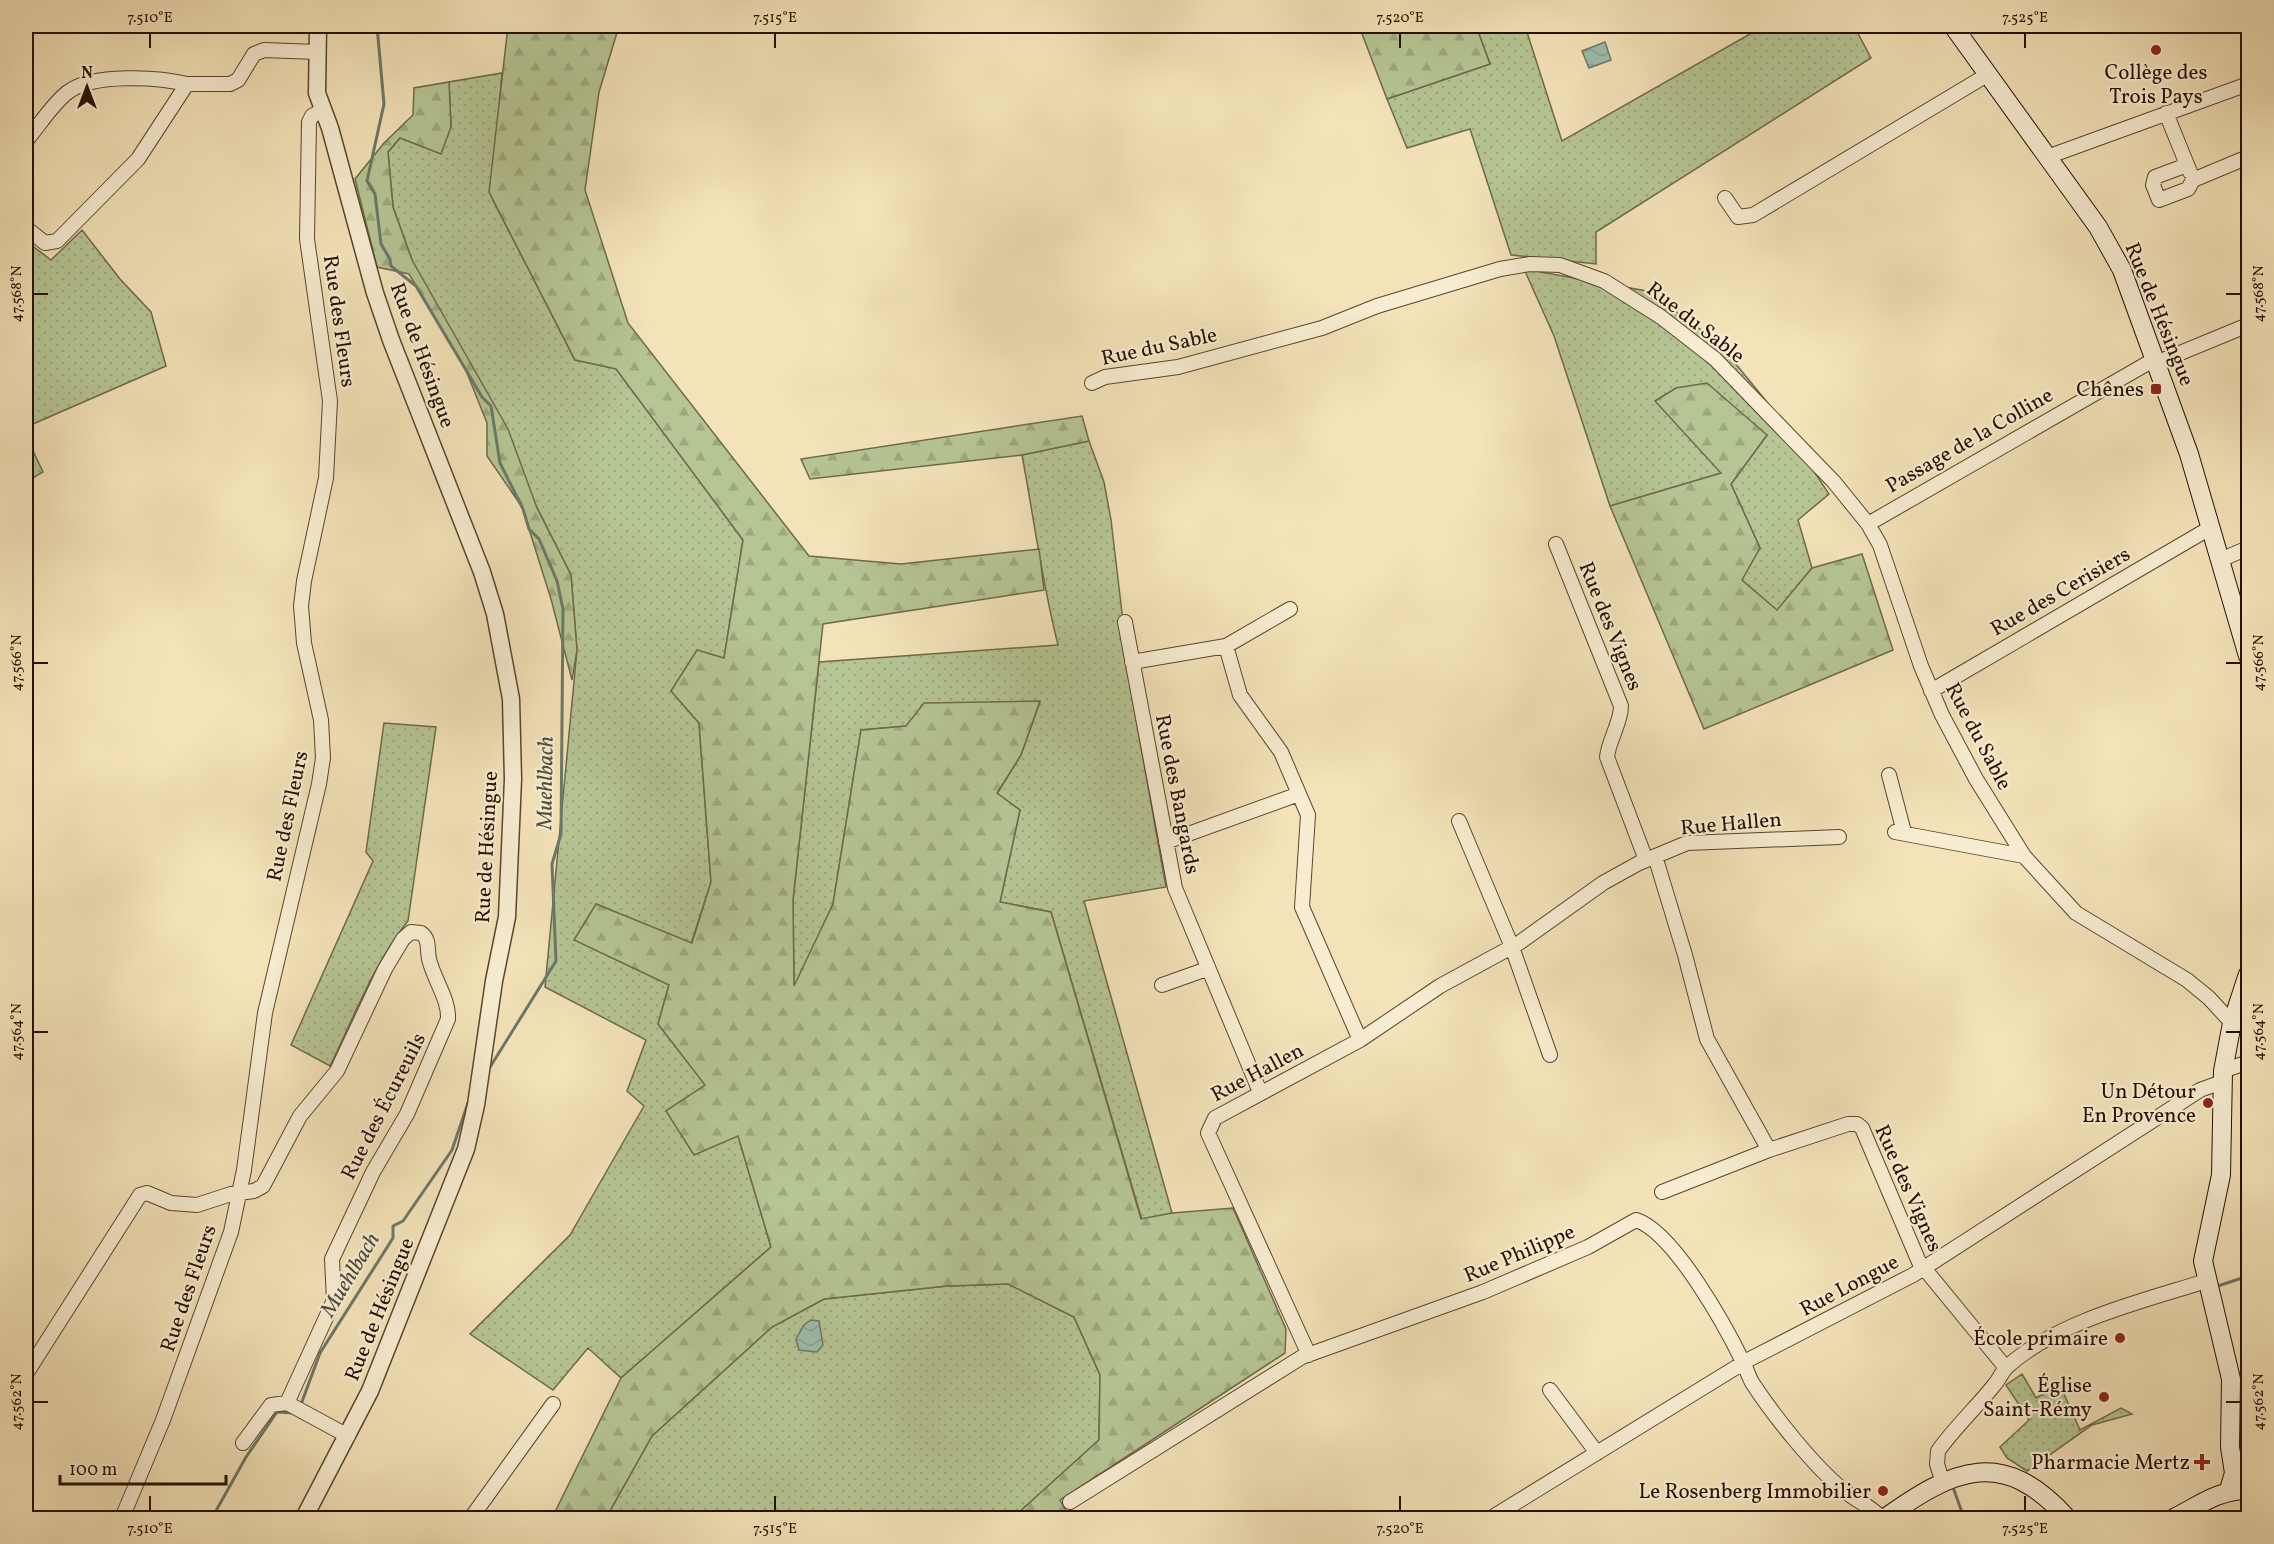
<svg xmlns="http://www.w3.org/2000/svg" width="2274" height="1544" font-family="Vollkorn,serif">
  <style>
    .grass { fill: url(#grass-dots); stroke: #6e6a4a; stroke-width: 1.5 }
    .forest { fill: url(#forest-firs); stroke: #6e6a4a; stroke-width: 1.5 }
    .water { fill: url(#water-waves); stroke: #6c7869; stroke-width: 1.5 }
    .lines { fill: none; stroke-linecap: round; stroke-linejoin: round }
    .stream { stroke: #6c7869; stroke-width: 3 }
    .minor-casing { stroke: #59452f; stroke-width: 16 }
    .tertiary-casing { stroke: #59452f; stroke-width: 19 }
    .secondary-casing { stroke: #251001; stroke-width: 20 }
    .minor { stroke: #f8edd2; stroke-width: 14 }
    .tertiary { stroke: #f8edd2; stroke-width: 16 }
    .secondary { stroke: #f8edd2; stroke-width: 18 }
    .ticks { fill: none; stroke: #251001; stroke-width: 2 }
    .poi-dot { fill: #8f2418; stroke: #f8edd2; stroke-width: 2 }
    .labels { text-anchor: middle; stroke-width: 4.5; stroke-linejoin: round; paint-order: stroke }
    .poi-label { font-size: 21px; fill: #251001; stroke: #f8edd2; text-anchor: end }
    .street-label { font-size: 21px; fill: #251001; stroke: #f8edd2 }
    .water-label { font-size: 22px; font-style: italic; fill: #4f4d3e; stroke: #f8edd2 }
    .neatline { fill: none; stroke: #251001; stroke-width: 2 }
    .ticks-label { font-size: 15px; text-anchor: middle; fill: #251001 }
  </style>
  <defs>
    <pattern id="grass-dots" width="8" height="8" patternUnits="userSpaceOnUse" patternTransform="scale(1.5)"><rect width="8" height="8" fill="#b6c594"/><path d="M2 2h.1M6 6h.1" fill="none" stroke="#9ca87e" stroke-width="1.8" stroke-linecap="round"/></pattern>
    <pattern id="forest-firs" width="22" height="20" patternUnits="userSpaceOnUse" patternTransform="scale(1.5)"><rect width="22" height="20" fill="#b6c594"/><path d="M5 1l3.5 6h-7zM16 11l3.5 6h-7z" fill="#9ca87e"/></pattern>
    <pattern id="water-waves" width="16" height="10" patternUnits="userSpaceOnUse" patternTransform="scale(1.5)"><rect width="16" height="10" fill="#9cbeae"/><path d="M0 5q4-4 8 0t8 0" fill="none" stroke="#86a294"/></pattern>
  </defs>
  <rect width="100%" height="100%" fill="#f4e3b9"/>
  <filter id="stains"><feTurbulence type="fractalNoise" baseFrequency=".00333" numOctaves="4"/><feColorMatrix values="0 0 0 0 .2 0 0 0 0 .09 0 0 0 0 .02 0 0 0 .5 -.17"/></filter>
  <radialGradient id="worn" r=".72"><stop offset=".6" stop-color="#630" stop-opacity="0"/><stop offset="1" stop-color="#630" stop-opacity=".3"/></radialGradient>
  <!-- grass -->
  <path class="grass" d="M1476 26H1525L1562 141 1764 26H1854L1871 58 1596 232V264L1511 255 1470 129 1407 148 1387 99 1490 64Z
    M502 73 492 198 575 360 616 368 743 540 724 658 671 691 699 723 711 882 691 944 596 904 669 985 658 1024 706 1085 666 1111 738 1136 771 1247 621 1378 588 1348 553 1390 470 1334 570 1235 644 1106 627 1091 646 1040 545 987 577 650 571 575 412 260 393 207 388 152 400 138 451 127 449 82Z
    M82 230 120 279 151 312 166 366 26 427V241L51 260Z
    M1524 269 1647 291 1718 342 1775 412 1829 494 1798 520 1812 568 1777 611 1741 580 1760 548 1731 484 1767 435 1676 388 1656 401 1722 473 1610 506 1554 336Z
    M26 436 43 472 26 482Z
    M1089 441 1104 482 1111 520 1132 697 1166 887 1084 901 1172 1213 1142 1220 1051 912 1000 902 1020 810 997 794 1021 755 1040 702 907 726 861 730 833 904 794 988 793 900 819 662 1058 645C1042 583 1034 519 1022 455Z
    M384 723 436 727 408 921C374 963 354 1017 330 1066L291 1045 373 861 366 852Z
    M1009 1284 1074 1317 1100 1375 1099 1440 1016 1515 1017 1518H606L652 1436 772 1327 824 1299 947 1286Z
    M2022 1374 2036 1398 2060 1385 2080 1430 2121 1408 2132 1414 2092 1425 2027 1471 2007 1458 2000 1447 2029 1420 2006 1385Z"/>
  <!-- forest -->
  <path class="forest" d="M508 26H619L599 92 585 190 628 323 809 556 901 564 1039 549 1044 590 823 624 793 900 794 986 833 904 861 730 906 726 924 703 1040 701 1021 755 997 793 1020 810 1000 902 1051 912 1141 1219 1172 1213 1233 1208 1286 1329 1285 1353 1060 1500 1070 1518H1017L1016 1515 1099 1440 1100 1375 1074 1317 1008 1284 947 1286 824 1299 772 1327 652 1436 606 1518H552L621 1378 771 1247 738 1136 694 1155 666 1111 705 1085 658 1024 669 985 574 940 596 904 692 943 711 882 699 723 671 691 697 650 724 658 743 540 616 369 575 360 489 192Z
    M1359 26H1476L1490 64 1387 99Z
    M449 82 451 127 441 154 400 138 388 152 393 207 412 260 508 429 537 508 571 575 577 650 572 680 551 599 522 507 487 456V423L465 368 409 274 377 267 355 179 384 143 413 115 414 88Z
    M1707 383 1767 435 1731 484 1760 548 1742 580 1777 610 1812 568 1862 554 1893 650 1704 729 1610 506 1721 473 1655 401 1676 388Z
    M1082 416 1089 441 1022 455 810 479 801 459Z"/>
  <!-- water -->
  <path class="water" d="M1605 42 1611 60 1589 68 1582 51Z
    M811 1320 819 1321 823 1345 817 1352 799 1350 796 1339 804 1325Z"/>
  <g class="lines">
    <!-- stream -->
    <path class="stream" d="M377 26 384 104 367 181 375 194 381 244 390 259 391 266 416 286 482 397 491 406 500 463 523 509 529 529 539 539 557 581 563 609 561 834 552 864 556 961 487 1072
      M2218 1286 2248 1276
      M300 1407 320 1353 393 1238V1226L403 1221 452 1150 472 1091
      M1954 1490 1964 1518
      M212 1518 246 1457 277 1412 294 1413"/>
    <defs>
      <path id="minor" d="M2166 113 2190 172
        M26 141C39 126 52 104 68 92 93 73 159 77 187 84
        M2047 157 2248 84
        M2187 165 2155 177 2153 185 2159 200 2188 189 2193 180 2248 157
        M1725 198 1738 217 1753 215 1987 75
        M26 228 45 243 57 241 138 159 187 84H230L238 80 254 54 264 50 317 52
        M2156 363 2248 325
        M1092 383 1105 377 1178 367 1322 328 1377 306 1500 269 1530 264 1560 265 1604 281 1661 317 1715 359 1834 482 1868 524 1880 545 1921 666 1942 715 1976 779 2024 856 2076 913 2187 980 2209 998 2232 1023
        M1868 524 2155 359
        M1556 544 1621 706C1621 723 1609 739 1607 757L1646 860
        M2220 560 2248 548
        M1125 622 1175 888 1260 1092
        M1226 646 1240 695 1281 752 1308 815 1302 907 1360 1040
        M1132 662 1226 646 1290 609
        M1931 691 2210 528
        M1889 775 1904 832
        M1459 821 1512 947 1550 1055
        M1895 832 2024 856
        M1166 842 1299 794
        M1655 856 1685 955 1707 1039 1769 1150
        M1162 985 1207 969
        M2223 1071 2248 1062
        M1662 1192 1769 1150 1848 1124H1857L1862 1128 1919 1262 2006 1368
        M1309 1355 1208 1133 1215 1118 1360 1040 1440 986 1519 943 1603 883 1639 863 1687 843 1839 837
        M26 1374 140 1195 147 1193 171 1203 197 1205 231 1194 254 1191 263 1186 300 1116 337 1071 385 969 403 939 411 932 421 933C430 939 427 950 429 959 434 980 449 999 448 1019L407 1114 373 1172 332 1259 334 1300 287 1403 348 1436
        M1550 1390 1597 1453
        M243 1443 271 1405 287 1403
        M1943 1483 1937 1464 1938 1451C1955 1427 1977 1407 1995 1384 2000 1378 2002 1371 2008 1366 2058 1321 2143 1301 2206 1281
        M1070 1502 1302 1357 1483 1292 1588 1247 1636 1220C1674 1232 1726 1327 1744 1364 1747 1370 1749 1378 1753 1384 1774 1416 1813 1465 1842 1489 1855 1500 1870 1506 1882 1518
        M122 1518 163 1420 231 1232 244 1170 265 1013 319 784 323 758 321 720 304 643 301 606 304 581 326 478 330 401 307 239 309 122 312 116 323 110
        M471 1518 553 1404
        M1491 1518 1748 1360 1913 1275 2200 1090 2222 1082"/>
      <path id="tertiary" d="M304 1518 370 1391 466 1149 476 1105 494 981 507 917 513 779 511 699 495 614 482 572 391 340 375 293 330 128 317 93 318 26"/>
      <path id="secondary" d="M1953 26 2098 227 2122 270 2189 454 2248 656
        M2229 1490 2234 1473 2230 1447 2231 1379 2203 1261 2221 1175 2223 1071 2232 1023 2248 974
        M1885 1518C1955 1468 2003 1447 2067 1518
        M2174 1518C2200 1505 2218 1490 2248 1490"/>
    </defs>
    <!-- minor casing -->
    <use href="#minor" class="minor-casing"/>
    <!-- tertiary casing -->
    <use href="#tertiary" class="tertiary-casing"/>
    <!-- secondary casing -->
    <use href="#secondary" class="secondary-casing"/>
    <!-- minor -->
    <use href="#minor" class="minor"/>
    <!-- tertiary -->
    <use href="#tertiary" class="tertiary"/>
    <!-- secondary -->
    <use href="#secondary" class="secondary"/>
  </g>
  <!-- ticks -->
  <path class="ticks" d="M150 33V48M775 33V48M1400 33V48M2025 33V48M33 294H48M2226 294H2241M33 663H48M2226 663H2241M33 1032H48M2226 1032H2241M33 1402H48M2226 1402H2241M150 1496V1511M775 1496V1511M1400 1496V1511M2025 1496V1511"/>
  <!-- markers -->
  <g class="poi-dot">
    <circle cx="2156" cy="50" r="6"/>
    <rect x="2150" y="383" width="12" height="12" rx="3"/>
    <circle cx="2208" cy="1103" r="6"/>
    <circle cx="2120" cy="1338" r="6"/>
    <circle cx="2104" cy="1397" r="6"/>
    <path d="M2199 1453h6v6h6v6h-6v6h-6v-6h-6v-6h6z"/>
    <circle cx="1883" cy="1491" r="6"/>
  </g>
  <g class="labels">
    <!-- poi labels -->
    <g class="poi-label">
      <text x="2156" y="79" text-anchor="middle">Collège des<tspan x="2156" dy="24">Trois Pays</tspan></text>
      <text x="2144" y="396">Chênes</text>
      <text x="2196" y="1098">Un Détour<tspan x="2196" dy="24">En Provence</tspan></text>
      <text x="2108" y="1345">École primaire</text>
      <text x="2092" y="1392">Église<tspan x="2092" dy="24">Saint-Rémy</tspan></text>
      <text x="2190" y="1469">Pharmacie Mertz</text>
      <text x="1871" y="1498">Le Rosenberg Immobilier</text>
    </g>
    <!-- street labels -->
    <g class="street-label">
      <text transform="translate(2160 314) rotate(68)" y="7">Rue de Hésingue</text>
      <text transform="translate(340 321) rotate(82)" y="7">Rue des Fleurs</text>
      <text transform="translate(1696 322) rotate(38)" y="7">Rue du Sable</text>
      <text transform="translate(1159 346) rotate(-12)" y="7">Rue du Sable</text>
      <text transform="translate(423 355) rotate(70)" y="7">Rue de Hésingue</text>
      <text transform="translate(1969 440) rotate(-30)" y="7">Passage de la Colline</text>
      <text transform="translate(2060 591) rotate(-30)" y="7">Rue des Cerisiers</text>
      <text transform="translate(1611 626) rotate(68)" y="7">Rue des Vignes</text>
      <text transform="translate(1979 736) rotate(62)" y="7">Rue du Sable</text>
      <text transform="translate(1178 794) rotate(79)" y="7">Rue des Bangards</text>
      <text transform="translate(287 816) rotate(-78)" y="7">Rue des Fleurs</text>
      <text transform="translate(1731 823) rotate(-5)" y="7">Rue Hallen</text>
      <text transform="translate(486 847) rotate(-87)" y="7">Rue de Hésingue</text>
      <text transform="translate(1257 1072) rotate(-28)" y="7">Rue Hallen</text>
      <text transform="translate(383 1106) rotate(-63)" y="7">Rue des Écureuils</text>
      <text transform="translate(1909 1188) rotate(66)" y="7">Rue des Vignes</text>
      <text transform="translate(1519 1253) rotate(-23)" y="7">Rue Philippe</text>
      <text transform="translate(1849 1285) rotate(-28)" y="7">Rue Longue</text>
      <text transform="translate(188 1288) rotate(-71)" y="7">Rue des Fleurs</text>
      <text transform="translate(379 1309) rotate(-68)" y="7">Rue de Hésingue</text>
    </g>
    <!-- water labels -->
    <g class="water-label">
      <text transform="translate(544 783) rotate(-89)" y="8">Muehlbach</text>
      <text transform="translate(349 1274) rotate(-59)" y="8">Muehlbach</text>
    </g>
  </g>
  <!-- margin -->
  <rect width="2274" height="1544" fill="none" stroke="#f4e3b9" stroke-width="66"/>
  <!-- north arrow -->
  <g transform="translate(87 87)" stroke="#f8edd2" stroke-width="4.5" paint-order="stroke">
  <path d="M0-4.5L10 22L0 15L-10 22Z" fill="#251001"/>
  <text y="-9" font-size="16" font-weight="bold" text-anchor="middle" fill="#251001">N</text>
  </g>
  <!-- scale -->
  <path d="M60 1475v9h166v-9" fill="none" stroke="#251001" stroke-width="3"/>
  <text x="69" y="1475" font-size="18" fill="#251001" stroke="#f8edd2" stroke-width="4.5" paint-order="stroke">100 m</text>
  <rect x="33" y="33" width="2208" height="1478" class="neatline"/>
  <g class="ticks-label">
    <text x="150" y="22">7.510°E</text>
    <text x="775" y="22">7.515°E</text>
    <text x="1400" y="22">7.520°E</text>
    <text x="2025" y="22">7.525°E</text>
    <text transform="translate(16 294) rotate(-90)" y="5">47.568°N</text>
    <text transform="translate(2258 294) rotate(-90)" y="5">47.568°N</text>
    <text transform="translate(16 663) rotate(-90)" y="5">47.566°N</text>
    <text transform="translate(2258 663) rotate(-90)" y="5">47.566°N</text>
    <text transform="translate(16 1032) rotate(-90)" y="5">47.564°N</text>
    <text transform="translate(2258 1032) rotate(-90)" y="5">47.564°N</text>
    <text transform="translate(16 1402) rotate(-90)" y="5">47.562°N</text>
    <text transform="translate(2258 1402) rotate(-90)" y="5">47.562°N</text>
    <text x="150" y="1533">7.510°E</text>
    <text x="775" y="1533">7.515°E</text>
    <text x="1400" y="1533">7.520°E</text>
    <text x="2025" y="1533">7.525°E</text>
  </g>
  <rect width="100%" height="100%" filter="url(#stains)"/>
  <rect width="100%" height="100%" fill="url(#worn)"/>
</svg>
